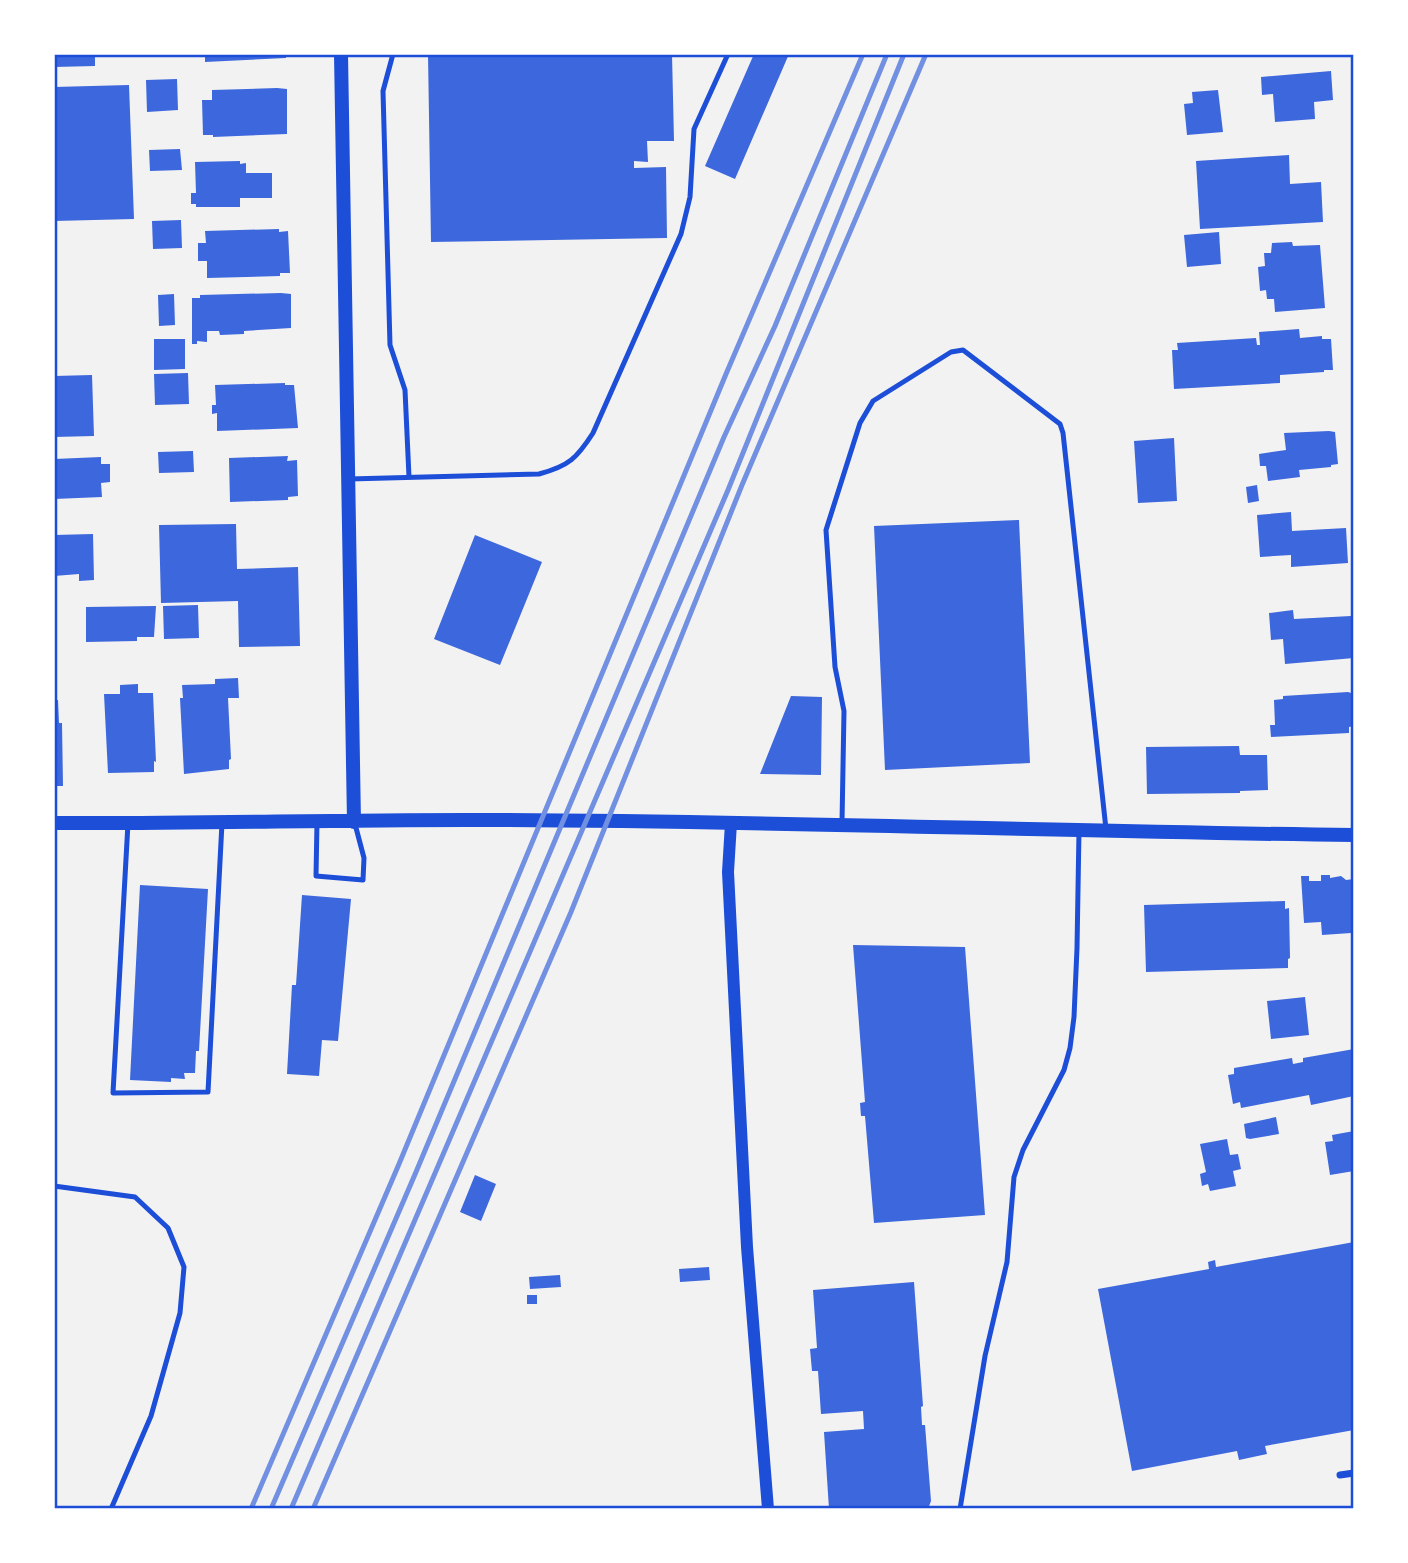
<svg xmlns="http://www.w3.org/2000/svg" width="1408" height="1563" font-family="Poppins,sans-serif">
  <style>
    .building { fill: #3d67dc }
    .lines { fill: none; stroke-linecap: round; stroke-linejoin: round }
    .service { stroke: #1d4ed8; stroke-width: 5 }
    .minor { stroke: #1d4ed8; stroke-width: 7 }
    .tertiary { stroke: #1d4ed8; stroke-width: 12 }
    .secondary { stroke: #1d4ed8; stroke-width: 14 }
    .rail { stroke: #7290e2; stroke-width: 5 }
    .neatline { fill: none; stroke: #1d4ed8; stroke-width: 2.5 }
  </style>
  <rect width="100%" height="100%" fill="#f2f2f2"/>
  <!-- building -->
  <path class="building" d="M54 54H95V66L54 67Z
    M205 54H286V58L205 62Z
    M428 54H672L674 141H647L648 162 634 161V168L666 167 667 238 431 242Z
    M754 54H789L735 179 705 166Z
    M1331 71 1333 100 1314 102 1315 119 1275 122 1273 94 1262 95 1261 77Z
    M177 79 178 110 147 112 146 80Z
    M129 85 134 219 54 221V87Z
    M277 88 287 89V134L213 137V135H203L202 100H212V90Z
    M1218 90 1223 132 1187 135 1184 104 1193 103 1192 92Z
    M180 149 182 170 150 171 149 150Z
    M1289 155 1290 184 1321 182 1323 222 1200 229 1196 161Z
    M240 161V164L246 163V173H272V198H240V207H196V204H191V193H196L195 162Z
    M181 220 182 248 153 249 152 221Z
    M279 229V232L288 231 290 273H280V276L207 278V261H198V243H206L205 231Z
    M1219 232 1221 264 1187 267 1184 235Z
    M1292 242 1293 246 1320 245 1325 308 1275 312 1274 299H1267L1266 290 1260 291 1258 267 1265 266 1264 253H1271L1272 243Z
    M281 293 291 294V328L244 331V334L220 335 219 331H207V342L197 341V344H192V298H200V295Z
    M174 294 175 325 159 326 158 295Z
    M1299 329 1300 338 1322 336V339H1331L1333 370H1324V372L1280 375V383L1174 389 1172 350H1178L1177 343 1256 338 1257 345H1260L1259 332Z
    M154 339H185V369L154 370Z
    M188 373 189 404 155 405 154 374Z
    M92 375 94 436 54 437V376Z
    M285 383V385H294L298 428 217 431V413L212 414V405H216L215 385Z
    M1329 431 1335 432 1338 464 1331 465V467L1299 470 1300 477 1268 481 1266 466H1260L1259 454 1286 450 1284 433Z
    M1174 438 1177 501 1138 503 1134 441Z
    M193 451 194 472 159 473 158 452Z
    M288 456 287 461 297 460 298 496 288 497V500L230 502 229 458Z
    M101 457V464H110V482L101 483 102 497 54 499V459Z
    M1257 485 1259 501 1248 503 1246 487Z
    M1291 512 1292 531 1346 528 1348 563 1291 567V555L1260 557 1257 515Z
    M1019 520 1030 763 885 770 874 526Z
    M236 524 237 569 298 567 300 646 239 647 238 601 161 603 159 525Z
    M93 534 94 580 79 581V574L54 576V535Z
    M475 535 542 562 500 665 434 639Z
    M198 605 199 638 164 639 163 606Z
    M156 606 154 637H137V641L86 642V607Z
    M1293 610 1294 619 1351 616 1354 658 1285 664 1283 639 1271 640 1269 613Z
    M238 678 239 698H228L231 759 229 760V769L184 774 180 698H183L182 685 215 684V679Z
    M138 684V693H153L156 762 154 761V772L108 773 104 694H120V685Z
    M1348 692 1354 694V726L1349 727V733L1271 737 1270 725H1275L1274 700 1283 699V696Z
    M791 696 822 697 821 775 760 774Z
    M54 700H58L59 723H62L63 786H54Z
    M1239 746 1240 755H1267L1268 790 1240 791V793L1147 794 1146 747Z
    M1321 875H1330V878L1341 876 1346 880 1354 879V943H1352L1351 933 1322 935 1321 922 1304 923 1301 876H1309V881H1321Z
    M140 885 208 889 199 1051H196L195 1073H184L185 1079 171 1078V1082L130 1080Z
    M302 895 351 899 338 1041 322 1040 319 1076 287 1074 292 985H296Z
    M1285 901V909L1289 908 1290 958 1288 959V968L1146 972 1144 905Z
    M853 945 965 947 985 1215 874 1223 865 1116H861L860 1103 865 1102Z
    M1305 997 1309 1035 1271 1039 1267 1001Z
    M1354 1049V1096L1311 1105 1309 1095 1241 1108 1240 1102 1233 1104 1228 1075 1234 1074V1068L1292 1058 1293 1064 1303 1062V1058Z
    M1276 1117 1279 1134 1250 1139 1246 1138 1244 1124Z
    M1354 1131V1171L1330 1175 1325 1142 1333 1141 1332 1135Z
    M1227 1139 1230 1155 1238 1154 1241 1169 1233 1171 1236 1186 1210 1191 1208 1184 1202 1186 1200 1174 1206 1172 1200 1144Z
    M475 1175 496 1184 481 1221 460 1212Z
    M1354 1242V1430L1265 1446 1267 1454 1239 1460 1237 1451 1132 1471 1098 1289 1209 1269 1208 1262 1215 1260 1216 1267Z
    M709 1267 710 1280 680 1282 679 1269Z
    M560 1275 561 1287 530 1289 529 1277Z
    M914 1282 923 1406 921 1407 922 1425H925L931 1501 928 1509H829L824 1432 864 1429 863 1411 821 1414 818 1371H812L810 1349 817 1348 813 1290Z
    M527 1295H537V1304H527Z"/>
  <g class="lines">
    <!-- service -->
    <path class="service" d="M393 54 383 91 390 345 405 390 409 477
      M349 479 539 474C569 466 577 458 593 433L681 234 690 197 694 129 728 54
      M317 822 316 876 363 880 364 858 355 824
      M128 823 113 1093 208 1092 222 823
      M842 823 844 711 835 667 826 530 860 423 873 401 951 352 963 350 1060 424 1063 433 1106 829
      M54 1186 135 1197 168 1228 184 1267 180 1313 151 1416 111 1509
      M960 1509 985 1356 1007 1262 1014 1177 1023 1150 1064 1070 1070 1048 1074 1017 1077 948 1079 831"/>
    <!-- minor -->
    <path class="minor" d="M1340 1475 1354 1473"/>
    <!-- tertiary -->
    <path class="tertiary" d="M731 823 728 872 747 1247 768 1509"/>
    <!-- secondary -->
    <path class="secondary" d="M341 54 354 822
      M54 823C202 824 350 819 498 820 784 821 1069 832 1354 835"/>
    <!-- rail -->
    <path class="rail" d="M251 1509 399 1164 726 374 863 54
      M271 1509 416 1172 724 437 775 326 887 54
      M291 1509 728 490 904 54
      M313 1509 571 912 742 485 926 54"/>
  </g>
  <!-- border -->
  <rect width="1408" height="1563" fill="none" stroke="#ffffff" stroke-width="112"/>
  <rect x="56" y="56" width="1296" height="1451" class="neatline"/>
</svg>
